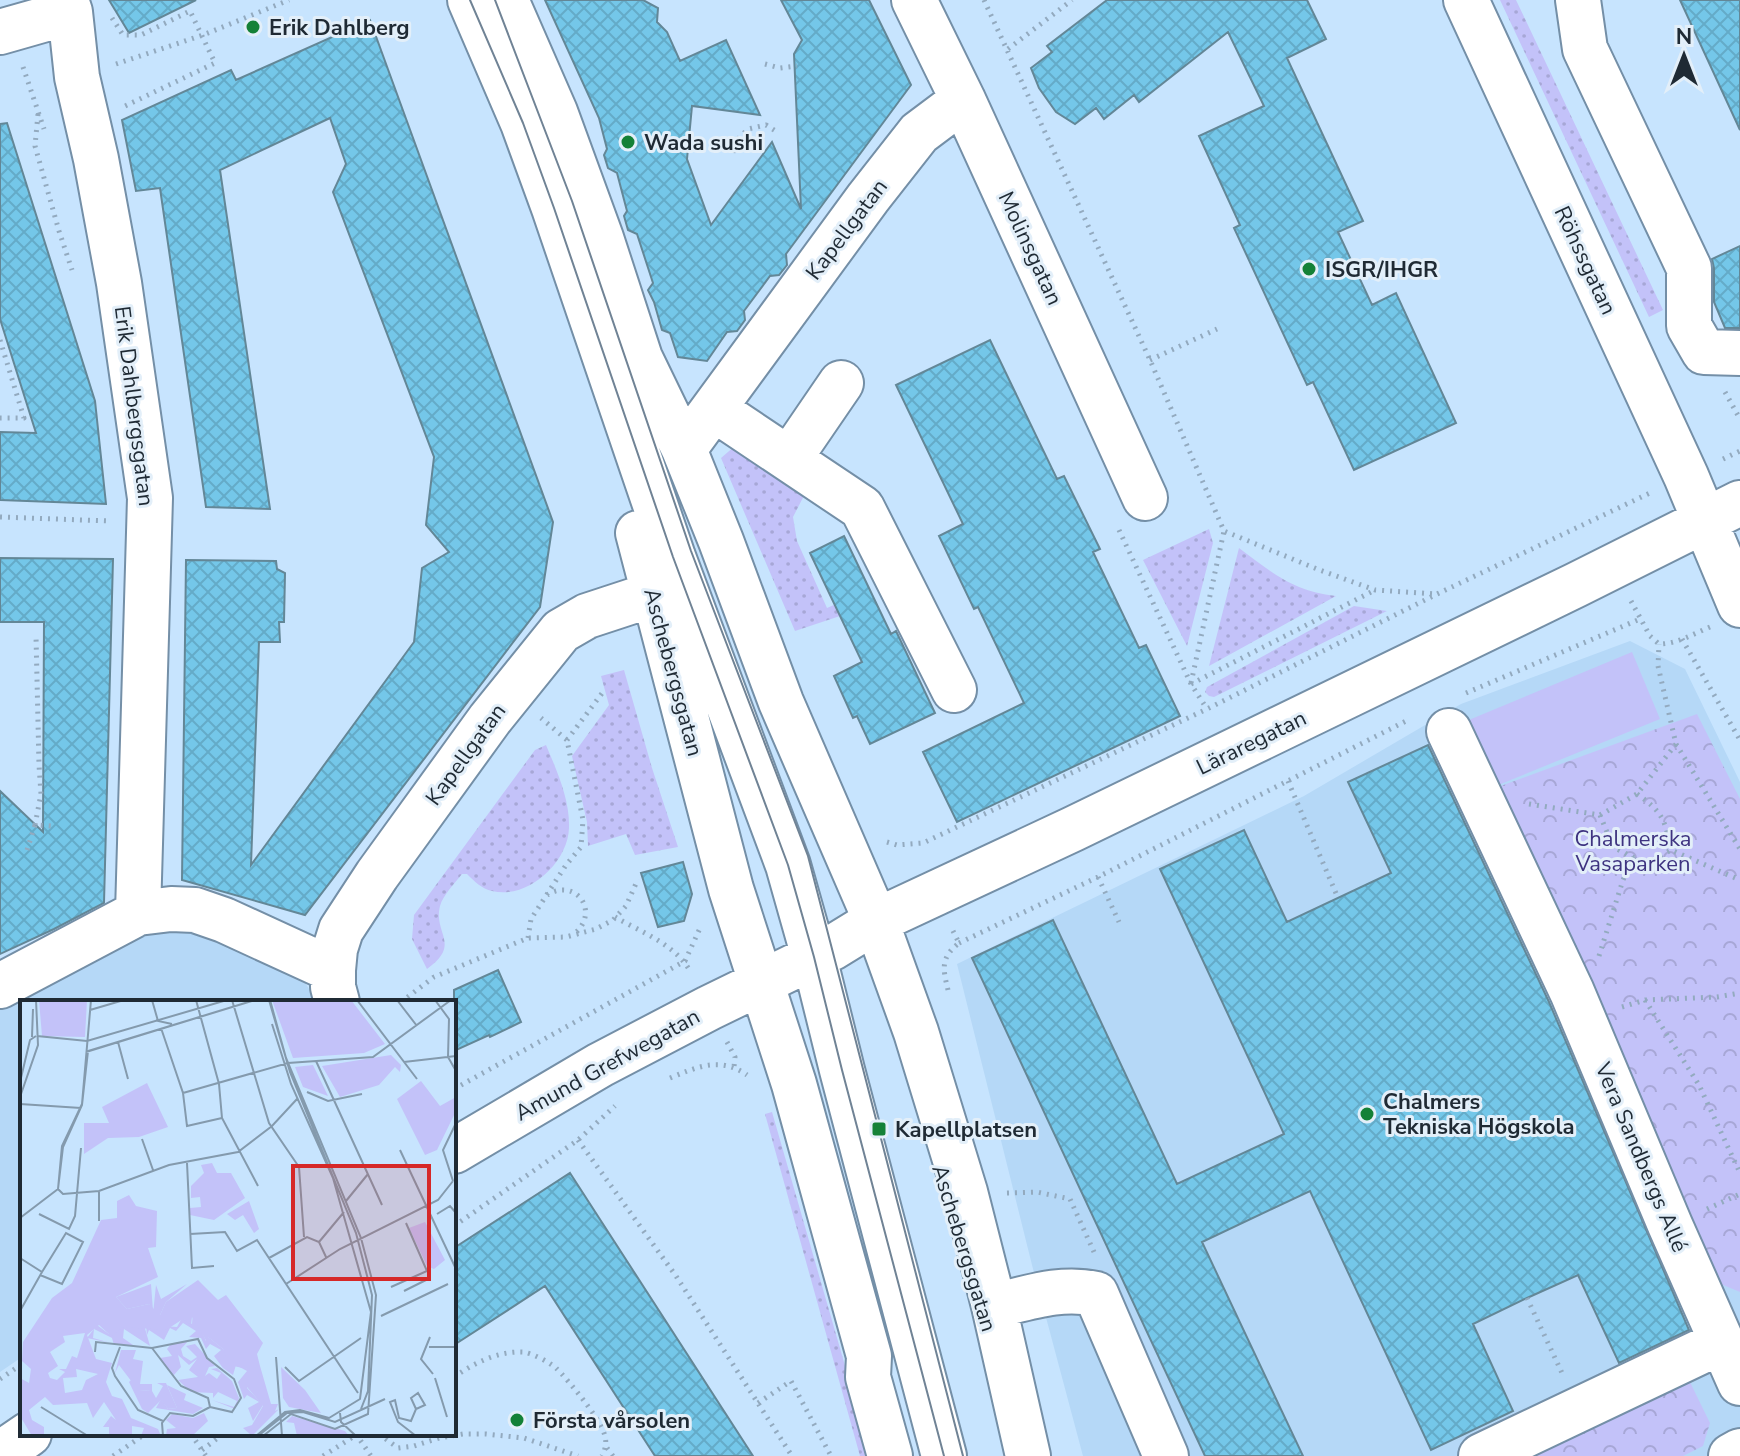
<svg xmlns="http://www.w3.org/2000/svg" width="1740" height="1456" font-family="'Nunito Sans',sans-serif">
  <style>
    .built { fill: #b5d8f7 }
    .grass { fill: url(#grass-dots) }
    .park { fill: url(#park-crowns) }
    .pitch { fill: #c3c2f9 }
    .building { fill: url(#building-cross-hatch); stroke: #638797; stroke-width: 2 }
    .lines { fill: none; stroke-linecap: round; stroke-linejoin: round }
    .minor-casing { stroke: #748fa7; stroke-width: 48 }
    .path { stroke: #93aabf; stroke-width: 5; stroke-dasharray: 2 6; stroke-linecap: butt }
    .minor { stroke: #fff; stroke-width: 44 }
    .tram { stroke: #708395; stroke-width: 2 }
    .poi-dot { fill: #148137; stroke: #e3eff9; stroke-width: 3 }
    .labels { text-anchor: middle; stroke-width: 6; stroke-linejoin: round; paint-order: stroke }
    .poi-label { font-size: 22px; font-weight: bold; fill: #1f2a34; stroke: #e3eff9; text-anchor: start }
    .street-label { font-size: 22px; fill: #1f2a34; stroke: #e3eff9 }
    .park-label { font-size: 22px; fill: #3e3380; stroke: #e3eff9 }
    .inset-road { fill: none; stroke: #849aad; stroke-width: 2 }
    .view { fill: #d62828; fill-opacity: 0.15; stroke: #d62828; stroke-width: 4 }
    .inset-edge { fill: none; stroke: #1f2a34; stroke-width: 4 }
  </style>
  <defs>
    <pattern id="grass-dots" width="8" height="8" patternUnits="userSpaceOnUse" patternTransform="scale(2)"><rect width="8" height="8" fill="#c3c2f9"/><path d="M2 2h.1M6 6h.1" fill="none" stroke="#a7a7d6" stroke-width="1.8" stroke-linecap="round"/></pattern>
    <pattern id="park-crowns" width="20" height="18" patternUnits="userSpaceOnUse" patternTransform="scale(2)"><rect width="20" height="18" fill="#c3c2f9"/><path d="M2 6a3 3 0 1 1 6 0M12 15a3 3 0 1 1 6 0" fill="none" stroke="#a7a7d6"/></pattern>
    <pattern id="building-cross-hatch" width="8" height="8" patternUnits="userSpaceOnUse" patternTransform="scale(2)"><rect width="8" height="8" fill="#74c7e9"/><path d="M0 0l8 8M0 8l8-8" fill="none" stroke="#64abc8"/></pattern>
  </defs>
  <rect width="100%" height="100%" fill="#c7e4fe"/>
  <!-- built -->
  <path class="built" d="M1630 641 1685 669 1740 782V1456H1083L1032 1265 957 964 1304 796 1461 704Z
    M163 913 301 976 317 1002H22V1357L0 1372V995Z"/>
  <!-- grass -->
  <path class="grass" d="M1500 0H1516L1663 310 1649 317Z
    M743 439 810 484 793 517 797 541 827 608 836 604 840 616 795 631 721 458Z
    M1209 529 1213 543 1187 646 1143 560Z
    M1239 548C1273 573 1292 591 1336 596L1209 666Z
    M1354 606 1387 611 1214 697 1209 696 1205 692 1207 687Z
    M624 670 652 768 678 847 635 855 626 834 588 846 587 822 572 756 609 705 601 676Z
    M546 745C557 771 570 800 569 828 568 863 527 900 492 891 482 889 474 881 467 874H462C455 883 443 895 440 906 433 934 462 944 427 969L412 939 414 915 535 750Z
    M772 1112 871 1456H860L765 1114Z"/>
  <!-- park -->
  <path class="park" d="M1697 714 1740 799V1292L1716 1282 1487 791Z
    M1688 1378 1710 1423 1703 1446 1683 1456H1488Z"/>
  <!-- pitch -->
  <path class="pitch" d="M1632 652 1660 719 1491 788 1464 722Z"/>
  <!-- building -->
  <path class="building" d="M109 0H196L129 33Z
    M545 0H643L658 8 657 22 667 32 680 61 726 40 760 115 692 106 687 159 711 225 772 142 801 209 794 54 802 40 781 0H869L911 85 786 254 787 265 779 275 770 276 744 311 745 320 737 331 727 332 707 361 678 357 670 333 662 330 654 302 648 290 653 283 637 234 628 230 624 216 627 211 617 173 608 168 604 155 607 149 599 118Z
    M1107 0H1307L1326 39 1287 58 1363 221 1338 232 1372 305 1396 293 1456 423 1354 470 1313 382 1307 385 1234 228 1240 225 1199 136 1264 106 1228 32 1139 102 1134 95 1104 119 1096 108 1075 124 1056 112 1039 88 1031 68 1052 52 1047 46Z
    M1680 0H1740V130Z
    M370 20 553 522 540 607 305 915 182 880 186 560 276 561 277 569 285 573 284 622H279L280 642H259L251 865 414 642 422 568 449 552 426 525 434 457 333 192 346 164 330 118 220 170 270 509 206 507 160 188 136 191 122 120 231 70 236 80Z
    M7 123 95 401 106 504 0 500V432L36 433 0 319V124Z
    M1740 246V328H1725L1714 302V268L1712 259Z
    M990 340 1057 479 1064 476 1100 549 1093 552 1139 648 1146 645 1180 716 957 822 923 752 1024 703 978 607 974 609 939 536 963 524 896 385Z
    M844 536 891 634 896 631 935 713 870 744 857 716 853 718 834 676 862 662 810 553Z
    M0 558 113 559 104 903 54 929 0 954V791L43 832 44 622H0Z
    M1428 745 1549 1002 1689 1330 1619 1363 1578 1275 1527 1298 1473 1324 1513 1411 1431 1450 1310 1191 1202 1242 1303 1456H1205L972 958 1053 920 1177 1184 1284 1134 1160 869 1244 830 1287 922 1391 873 1348 782Z
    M683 862 692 894 684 921 658 927 641 873Z
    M498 970 521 1022 490 1037 489 1035 454 1051V990Z
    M570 1173 753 1456H655L545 1286 454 1345V1248Z"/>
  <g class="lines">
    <defs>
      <path id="minor" d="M66 0 70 12 77 77 96 159 119 283 150 498 138 913
        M470 0 523 123 554 208 673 557 788 865 814 957 842 1070 944 1456
        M506 0 555 112 601 238 640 358 684 449 721 541 781 702 876 921 916 1032 965 1192 994 1306 1028 1456
        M914 0 963 100 1145 498
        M1466 0 1686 476 1740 605
        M1578 0 1585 49 1689 268V326L1704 352 1740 353
        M0 32 70 12
        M714 409 862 508 954 690
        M684 449 868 198 919 133 963 100
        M789 459 841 383
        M638 533 731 889 794 1084 869 1356 868 1377 890 1456
        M1449 731 1572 992 1670 1225 1740 1383
        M333 970 335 949 341 930 377 875 490 719 561 631 587 616 654 594
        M0 986 138 913 171 909 195 910 224 920 333 970V987L337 1002
        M454 1151 600 1065 709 1008 832 948 876 921 1073 829 1576 585 1740 503
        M994 1306C1028 1298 1061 1286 1096 1294L1166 1456
        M0 1454 29 1434
        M1481 1456 1721 1342
        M1731 1456 1740 1451"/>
    </defs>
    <!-- minor casing -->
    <use href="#minor" class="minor-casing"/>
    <!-- path -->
    <path class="path" d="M984 0 1150 360 1224 531 1317 569 1375 590 1436 594
      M112 18 123 35H141L190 11 215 63 125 106
      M1008 49 1072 0
      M116 64 203 35 289 0
      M765 64 780 68 797 66
      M23 67 44 129
      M38 114 35 146 59 231 72 270
      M733 153 734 143 748 129 766 125 779 133
      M0 340 24 418H0
      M1150 360 1217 329
      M1725 392 1740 419
      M1723 459 1740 451
      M0 517 111 521
      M1119 530 1191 684 1207 709
      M1631 601 1650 636 1659 644C1677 644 1693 634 1710 627
      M1682 639 1740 740
      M1191 683 1224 531
      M1191 684 1375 590
      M1466 693 1640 619
      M567 740 603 692
      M1676 744 1740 849
      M1288 781 1338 898
      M1637 794C1663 812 1665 820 1671 850
      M1529 804 1600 815 1613 847 1646 864 1671 850 1740 880
      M1600 815 1637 794 1676 744 1658 666 1659 644
      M35 825 41 794 39 765 36 636
      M887 842 897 845 923 843 1207 709 1437 594 1652 492
      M27 850 35 825 51 826
      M1098 877 1119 922
      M547 895C576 877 601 912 574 934
      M615 917C641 932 677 945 691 973
      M528 938 531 919 566 865 581 847 583 820 567 740 541 718
      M959 943 1098 877 1410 719
      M1599 956 1623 880 1634 857
      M948 990C943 969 940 958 959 943L952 929
      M1645 1000 1699 1085 1740 1173
      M401 1002 434 977 528 938 566 937 596 929 613 920 626 906 638 879
      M1622 1007 1645 1000 1717 997 1740 993
      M727 1042 735 1057 734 1067
      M670 1078C697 1067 720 1056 747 1075
      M454 1089 685 961 701 926
      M578 1140 676 1276 792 1456
      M1007 1193 1037 1192 1070 1199 1094 1252
      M1707 1209 1740 1194
      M454 1226 578 1140 615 1106
      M1527 1298 1562 1373
      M454 1377C474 1363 498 1351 523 1352 532 1353 549 1362 556 1368 569 1381 598 1416 604 1433 607 1441 606 1448 602 1456
      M0 1379 22 1364
      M758 1403 791 1381 831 1456
      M191 1434 206 1456
      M356 1434 371 1456
      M379 1434 398 1448 414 1446 439 1438 463 1434H486L524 1438 578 1456
      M607 1448 613 1456
      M202 1450 223 1434
      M113 1456 145 1434
      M323 1456 356 1435 377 1434"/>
    <!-- minor -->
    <use href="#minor" class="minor"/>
    <!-- tram -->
    <path class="tram" d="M470 0 523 123 554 208 673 557 788 865 814 957 842 1070 944 1456
      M495 0 572 201 691 551 808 856 963 1456"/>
  </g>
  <!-- markers -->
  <g class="poi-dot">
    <circle cx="253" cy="27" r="8"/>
    <circle cx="628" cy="142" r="8"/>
    <circle cx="1309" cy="269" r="8"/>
    <circle cx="1367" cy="1114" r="8"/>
    <rect x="871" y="1121" width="16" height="16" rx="4"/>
    <circle cx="517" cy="1420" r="8"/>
  </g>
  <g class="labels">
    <!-- poi labels -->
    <g class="poi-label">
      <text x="269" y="35">Erik Dahlberg</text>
      <text x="644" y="150">Wada sushi</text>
      <text x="1325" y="277">ISGR/IHGR</text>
      <text x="1383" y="1109">Chalmers<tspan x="1383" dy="25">Tekniska Högskola</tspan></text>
      <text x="895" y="1137">Kapellplatsen</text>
      <text x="533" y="1428">Första vårsolen</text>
    </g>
    <!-- street labels -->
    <g class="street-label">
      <text transform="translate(846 229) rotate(-53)" y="8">Kapellgatan</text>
      <text transform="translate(1031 248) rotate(65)" y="8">Molinsgatan</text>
      <text transform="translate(1586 260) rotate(65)" y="8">Röhssgatan</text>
      <text transform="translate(135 406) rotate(83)" y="8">Erik Dahlbergsgatan</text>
      <text transform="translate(674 672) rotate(75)" y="8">Aschebergsgatan</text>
      <text transform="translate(1251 742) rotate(-26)" y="8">Läraregatan</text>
      <text transform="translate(465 754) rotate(-54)" y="8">Kapellgatan</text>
      <text transform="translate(607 1064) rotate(-29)" y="8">Amund Grefwegatan</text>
      <text transform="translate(1642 1157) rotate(67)" y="8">Vera Sandbergs Allé</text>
      <text transform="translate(965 1248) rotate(73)" y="8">Aschebergsgatan</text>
    </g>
    <!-- park labels -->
    <g class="park-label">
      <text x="1633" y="846">Chalmerska<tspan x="1633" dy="25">Vasaparken</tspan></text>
    </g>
  </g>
  <!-- overview -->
  <g transform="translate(20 1000)">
    <rect width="436" height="436" fill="#c7e4fe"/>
    <path d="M229 201 239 229 234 233 223 215 215 220 207 214ZM131 284 133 311 129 304 107 309 96 297ZM167 284 146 302 140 315 133 314 136 285 141 299ZM173 312 186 341 187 336 203 349 213 364 223 366 227 369V388L243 405 233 421 228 408 239 402 227 395 224 399 218 382 227 371 216 365 213 375 203 368 194 356 201 350 190 344 186 349 181 338 169 337 176 331 163 323 156 331 150 328 144 340 129 330 127 335 126 325 157 327 162 318 172 324ZM77 325 89 334 102 327 124 325 130 346 104 329 103 338 113 345H94L92 338 74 329 73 338 91 343 67 338ZM169 340 161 349 163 356 171 361 177 357 166 346 175 344 195 366 189 367 185 376 189 373 197 379 201 373 191 369 197 368 212 381 219 398 215 409 192 400 214 407 217 401 198 392 193 398V393L171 392 158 380 178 377 169 370 177 359 169 365 158 355 161 367 153 376 140 358 152 356 147 349 151 344ZM101 350H116L113 359 123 361 120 384H132V391L118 390 99 365 95 373ZM147 385 166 394 164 400 183 408 173 414 136 408 141 399 148 409 157 408Z" fill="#c3c2f9"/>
    <path d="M192 163 197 173H211L225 198 194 220 170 215V208L181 207 180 197 171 198V186L184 173 181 165ZM109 195 116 206 137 211 136 247 128 248 138 277 96 297 107 309 129 304 140 315 146 302 178 280 198 300 206 295 243 343 237 354 240 366 251 404H258L255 411 259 409 232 436 223 428 232 425 243 406 227 387V369L209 365 203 349 188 337 187 342 172 317 171 325 163 319 146 330 103 327 91 336 79 325 67 335 76 359 92 363 86 382 92 396 102 399 111 418 138 429 141 436H121L124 428 112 426V436H89V427H83L91 416 96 420 84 402 73 418 67 403 33 405 25 397 9 410 12 420 24 427V436H12L0 416V378L9 383 11 369 2 361 3 342 32 298 52 283 81 220 97 218V201ZM65 333 57 358 52 356 46 369H39L45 372 37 380 30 378 28 373 38 366 30 352 45 342 43 336ZM56 369 78 374 66 380 62 390 45 393 43 378 57 377ZM261 367 285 390 301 413 269 407 263 398ZM113 378 119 390 132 391 136 398 143 386 137 383H146L157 408 148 409 141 400 128 413 122 409 109 382ZM272 416 325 431 329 436H277L274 423 266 422Z" fill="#c3c2f9" fill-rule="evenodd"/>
    <path d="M19 0H67L65 37 22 36ZM252 0H331L365 44 344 53 273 58ZM371 55 381 65 380 72 375 67 359 85 320 97 302 66ZM293 65 308 96 283 87 275 67ZM401 81 420 106 436 97V111L417 150 405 155 377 99ZM127 83 148 127 119 137 88 138 64 154V123H89L82 107ZM405 222 425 260 414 269 407 266 389 228ZM184 413 188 421 172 436H146L147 429 156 428 146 420 152 414 173 418Z" fill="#c3c2f9"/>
    <path class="inset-road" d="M71 0 62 104 42 146 38 189 43 194 79 191 149 165 218 152 252 126 277 99M132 0 138 21 152 24M176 0 199 84 202 118 238 186M212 0 249 123 279 167 284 237M249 0 270 72 336 233 352 295 348 391 341 409M337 0 397 79M377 0 397 26M415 0 429 19 428 57 436 71M70 10 104 0M141 28 163 93 167 126 202 118M17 36 67 41 207 0M12 37 13 9M98 42 108 79M66 52 235 0M296 61 362 205M384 62 436 56M0 82 10 40 16 36M287 92 308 101 342 94M163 93 268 63 353 57 431 0M0 97 18 45 16 0M0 104 61 108M122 139 133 170M380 150 436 269M167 163 172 268 194 266M433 181 423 150 436 123M326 201 348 174M19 214 49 229 55 216 61 148M417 214 430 206 436 213M0 218 38 189 43 147 62 105 68 51 235 0M79 221V191M170 234 205 232 217 251 237 240 338 393M299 242 324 212M0 258 22 272M249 258 287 237 299 242 306 257M266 284 320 249 418 200 433 181M371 287 407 271 386 223M384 291 410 278M0 311 22 272 46 233 63 242 42 284 20 275M361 316 428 284M410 337 401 359 413 374M100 347 92 368 95 376 118 410 143 421M409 347H436M132 348 161 386 188 398 190 407M75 352 76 342 132 348 178 339 187 358 214 379 221 398 212 412 190 407M256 357 262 436M265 367 279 381 341 338M415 378 427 417M21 407 68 436M396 409 391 398 398 393 405 405 396 409 391 421 379 418 375 400 370 402 378 422 396 436M320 413 321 422 336 436M143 436 142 423 150 413 173 416 190 407M236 436 265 412 280 410 309 418 340 399 351 312 313 178 271 84 252 24M238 436 267 413 283 412 315 422 365 399M243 436 271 414 315 429 348 414 356 295 341 238 266 58 250 0"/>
    <path class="view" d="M273 166H409V279H273Z"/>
    <rect width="436" height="436" class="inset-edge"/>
  </g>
  <!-- north arrow -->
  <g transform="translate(1684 56)" stroke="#e3eff9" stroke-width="6" paint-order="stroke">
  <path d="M0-6L14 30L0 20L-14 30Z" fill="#1f2a34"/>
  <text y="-12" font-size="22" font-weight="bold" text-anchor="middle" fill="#1f2a34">N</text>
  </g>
</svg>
